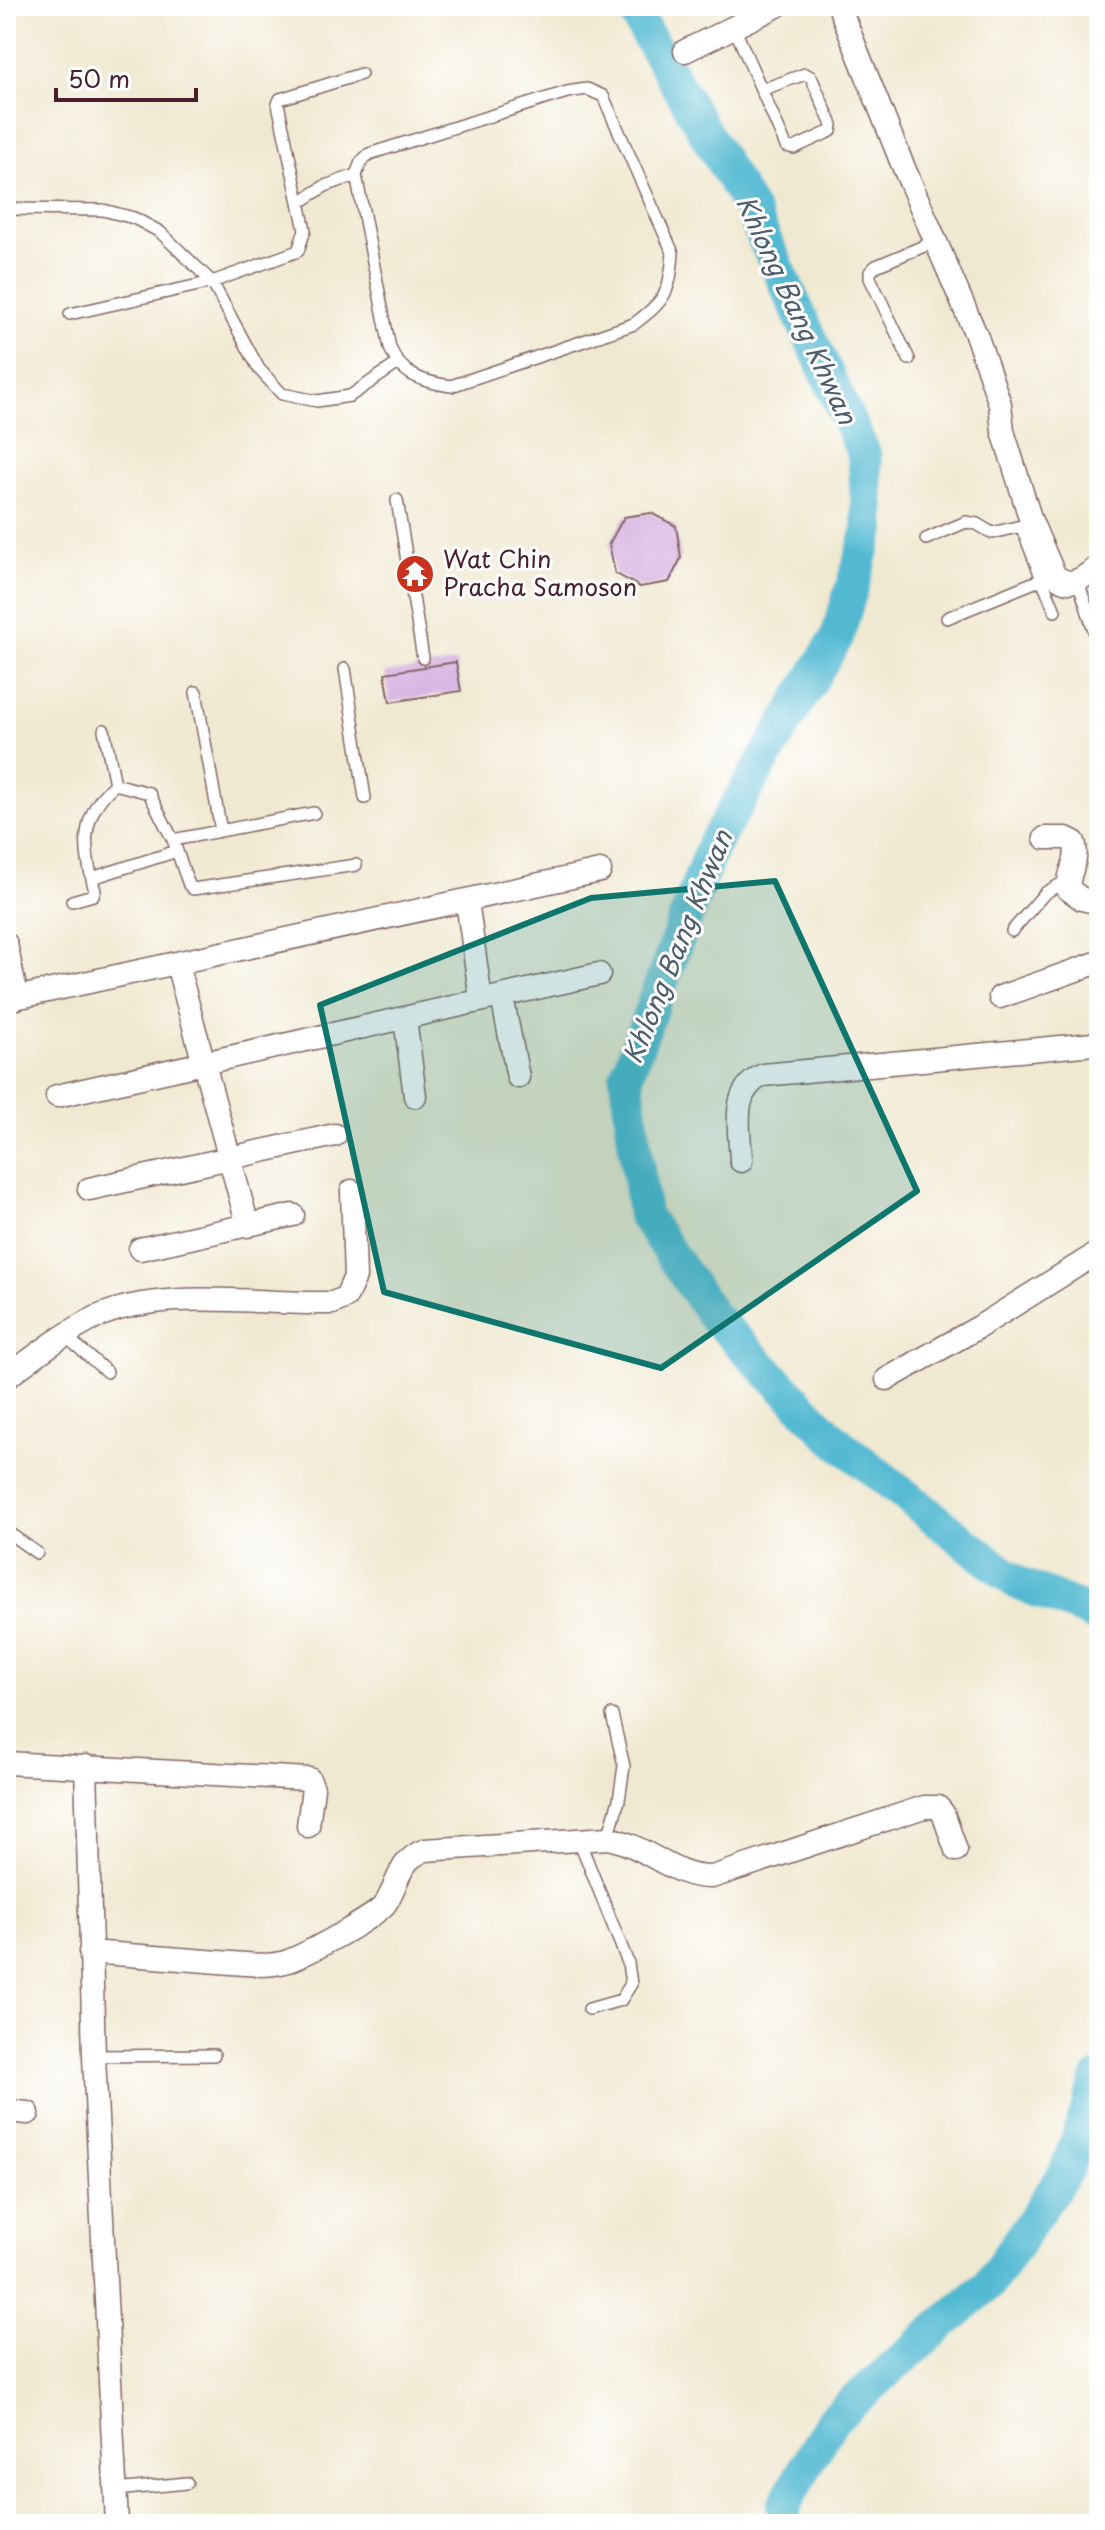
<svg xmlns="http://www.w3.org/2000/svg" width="1105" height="2530" font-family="'Playpen Sans',sans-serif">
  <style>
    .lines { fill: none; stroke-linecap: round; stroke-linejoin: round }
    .river { stroke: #53b9d2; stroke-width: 34 }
    .building { fill: #d6b0e1 }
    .service-casing { stroke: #846665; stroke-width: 14 }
    .minor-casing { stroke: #846665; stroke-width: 25 }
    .service { stroke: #fff; stroke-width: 11 }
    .minor { stroke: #fff; stroke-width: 22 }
    .marked { fill: #0f766e; fill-opacity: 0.2; stroke: #0f766e; stroke-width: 6; stroke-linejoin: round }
    .labels { text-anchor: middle; stroke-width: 6; stroke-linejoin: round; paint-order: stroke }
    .poi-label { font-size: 24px; fill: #4a1f2b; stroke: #fff; text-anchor: start }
    .water-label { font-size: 26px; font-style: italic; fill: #4e5d6e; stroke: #fff }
  </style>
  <rect width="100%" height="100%" fill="#fff"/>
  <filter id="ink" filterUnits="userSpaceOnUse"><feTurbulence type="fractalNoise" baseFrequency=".0125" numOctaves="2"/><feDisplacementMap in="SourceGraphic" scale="16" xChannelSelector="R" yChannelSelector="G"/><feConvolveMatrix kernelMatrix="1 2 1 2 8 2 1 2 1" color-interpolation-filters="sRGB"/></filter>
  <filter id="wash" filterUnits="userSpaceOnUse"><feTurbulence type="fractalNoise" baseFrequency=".006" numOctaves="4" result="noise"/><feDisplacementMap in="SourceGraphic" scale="32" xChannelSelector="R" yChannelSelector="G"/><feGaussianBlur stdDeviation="1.8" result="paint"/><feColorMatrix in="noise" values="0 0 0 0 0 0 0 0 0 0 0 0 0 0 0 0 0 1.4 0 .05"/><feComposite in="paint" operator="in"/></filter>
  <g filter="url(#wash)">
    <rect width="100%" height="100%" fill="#f0e9d1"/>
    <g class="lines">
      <!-- river -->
      <path class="river" d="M633 6 641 24 752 212 864 454 869 530 837 637 712 847 626 1077 644 1215 713 1316 835 1440 1017 1583 1084 1610 1099 1619
        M783 2524V2507L832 2420 989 2284 1066 2171 1099 2078"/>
    </g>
    <g id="blocks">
      <!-- building -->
      <path class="building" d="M651 513 676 526 681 558 669 582 640 587 615 573 609 544 624 517Z
        M456 662 461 691 390 702 385 673Z"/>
    </g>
  </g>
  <g filter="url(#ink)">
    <use href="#blocks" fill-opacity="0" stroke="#846665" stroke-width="2"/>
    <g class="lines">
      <defs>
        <path id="service" d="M734 27 786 146 794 148 831 131 832 125 811 77 805 74 761 90
          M587 89 603 96 673 253C670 292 666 300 634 324L451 386C423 382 402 376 390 348L356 175 361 162 369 154 567 92Z
          M300 202 325 186 356 175
          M6 209 103 210 134 218 160 232 212 282 259 369 282 394 317 401 350 396 397 364
          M70 314 212 282 298 251 305 230 278 104 280 99 361 74
          M909 359 870 278V272L876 266 936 241
          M397 500 423 658
          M926 539 966 522 977 524 992 533 1021 526 1042 579 1054 574
          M1078 581 1099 646
          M947 618 1042 579 1055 611
          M345 669 365 798
          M196 692 221 831
          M104 730 115 784 149 793 173 840 189 885 193 889 356 865
          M173 840 314 813
          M92 878 177 851
          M72 901 93 895 95 891C83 849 79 815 115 784
          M1012 931 1045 893 1068 880
          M64 1335 107 1372
          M6 1531 37 1553
          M608 1838 619 1800 624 1766 612 1715
          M579 1840 628 1963 631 1984 621 2000 589 2009
          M94 2056 214 2055
          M115 2490 187 2483"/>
        <path id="minor" d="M839 6 901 161 977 337 1000 404 1003 431 1031 521 1054 574C1070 591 1084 577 1099 566
          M685 51 777 6
          M1045 838H1066L1074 842C1080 860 1068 871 1068 889L1082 899 1099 903
          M467 901 481 1000
          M6 944 17 998
          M177 964 248 1226
          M502 997 518 1077
          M1000 997 1099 962
          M6 1000 600 871
          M405 1018 415 1096
          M57 1096 599 974
          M741 1161C740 1129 729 1091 763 1075L1093 1044 1099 1040
          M89 1189 335 1135
          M140 1249 293 1215
          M6 1378C35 1356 64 1333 97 1317 162 1287 263 1305 333 1303L346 1297 355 1277 352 1191
          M887 1379 979 1327 1099 1252
          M6 1763 309 1779 313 1788 308 1826
          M86 1766 94 2056 117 2524
          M90 1952 245 1964C259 1965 274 1966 288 1961 305 1955 378 1916 386 1903 400 1880 398 1861 425 1850L608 1838C649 1846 672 1878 712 1877L924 1807H938L943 1813 956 1850
          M6 2111 28 2113"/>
      </defs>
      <!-- service casing -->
      <use href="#service" class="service-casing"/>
      <!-- minor casing -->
      <use href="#minor" class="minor-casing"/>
      <!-- service -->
      <use href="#service" class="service"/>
      <!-- minor -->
      <use href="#minor" class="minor"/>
    </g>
  </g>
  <!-- marked area -->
  <path class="marked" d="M775 881 917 1191 661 1368 384 1292 320 1005 591 898Z"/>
  <!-- icons -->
  <defs>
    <symbol id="temple-disc" viewBox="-11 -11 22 22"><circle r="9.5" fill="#c8321e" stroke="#fff"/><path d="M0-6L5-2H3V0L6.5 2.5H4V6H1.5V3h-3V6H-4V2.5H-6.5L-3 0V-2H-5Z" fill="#fff"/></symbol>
  </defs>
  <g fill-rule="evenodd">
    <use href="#temple-disc" x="393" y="552" width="44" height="44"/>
  </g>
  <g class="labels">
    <!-- poi labels -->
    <g class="poi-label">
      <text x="443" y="568">Wat Chin<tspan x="443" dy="28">Pracha Samoson</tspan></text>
    </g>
    <!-- water labels -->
    <g class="water-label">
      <text transform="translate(796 310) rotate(65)" y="9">Khlong Bang Khwan</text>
      <text transform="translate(678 947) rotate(-68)" y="9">Khlong Bang Khwan</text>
    </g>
  </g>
  <!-- margin -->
  <rect width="1105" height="2530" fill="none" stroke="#fff" stroke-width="32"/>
  <!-- scale -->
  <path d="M56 88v12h140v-12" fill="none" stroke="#4a1f2b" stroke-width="4"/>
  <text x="68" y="88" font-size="24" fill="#4a1f2b" stroke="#ffffff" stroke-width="6" paint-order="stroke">50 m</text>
</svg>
